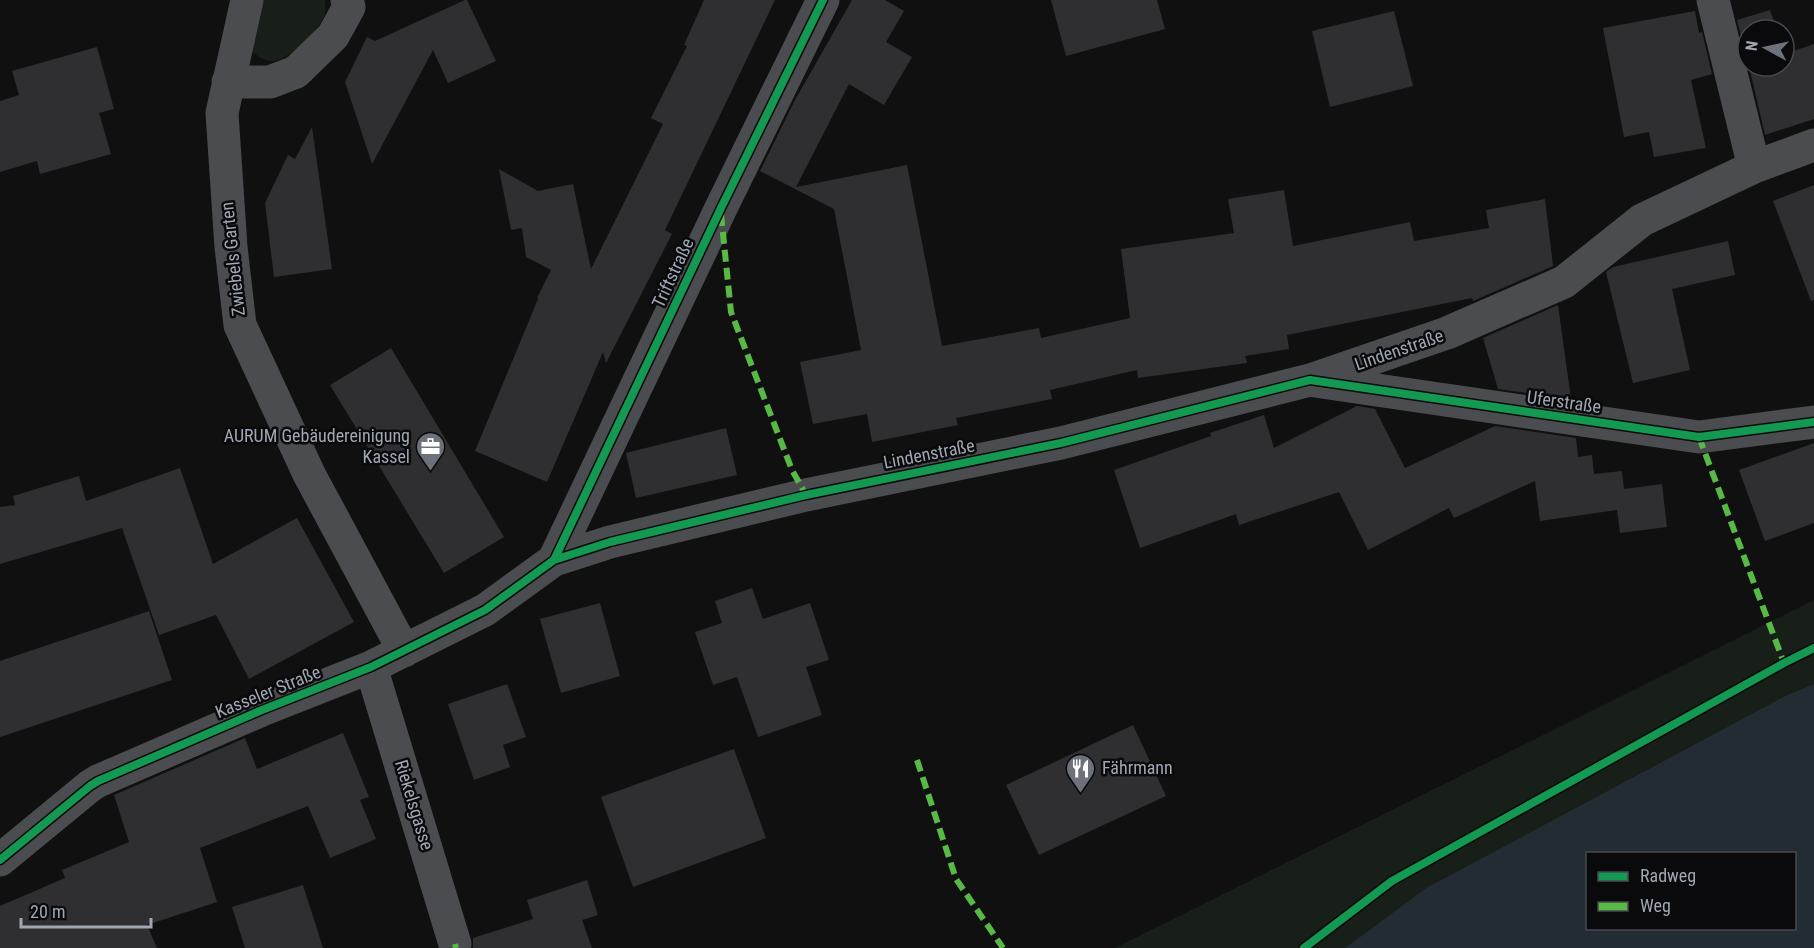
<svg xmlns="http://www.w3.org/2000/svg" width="1814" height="948" font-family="'Roboto Condensed',sans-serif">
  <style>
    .green { fill: #181f19 }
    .water { fill: #232c32; fill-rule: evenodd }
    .building { fill: #2f2f31 }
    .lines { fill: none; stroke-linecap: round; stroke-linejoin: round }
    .minor { stroke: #4a4c50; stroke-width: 33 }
    .quiet { stroke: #58b947; stroke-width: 6; stroke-dasharray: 12 6; stroke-linecap: butt }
    .cycleway-casing { stroke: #0a0a0c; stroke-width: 11 }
    .cycleway { stroke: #139951; stroke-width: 8 }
    .labels { text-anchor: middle; stroke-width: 5; stroke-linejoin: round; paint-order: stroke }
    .street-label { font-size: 18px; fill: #9fa7b3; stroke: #0a0a0c }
    .poi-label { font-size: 18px; fill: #9fa7b3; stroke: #0a0a0c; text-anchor: end }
  </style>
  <rect width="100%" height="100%" fill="#101010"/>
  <!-- green -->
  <path class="green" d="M256 0H325C325 5 326 14 323 19 318 31 286 62 273 61 264 61 258 56 251 51Z
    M1814 600V684L1787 695 1426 888 1345 948H1115Z"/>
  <!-- water -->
  <path class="water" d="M1814 684V948H1345L1426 888 1787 695ZM1588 854H1794V928H1588Z"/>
  <!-- building -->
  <path class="building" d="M465 0H467L496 61 448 83 433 50 372 164 345 82 367 37 375 41Z
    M704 0H775L665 230 672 234 606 363 603 352 547 482 475 451 538 299 537 298 551 270 526 257 522 228 511 230 499 169 538 191 573 184 591 269 663 124 651 118 687 46 684 45Z
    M852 0H885L904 11 886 42 912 57 884 105 849 84 796 187 907 165 942 346 1039 328 1041 338 1130 318 1121 249 1234 233 1228 199 1284 190 1293 246 1410 222 1414 241 1489 228 1486 210 1545 199 1553 266 1473 301 1472 298 1287 335 1289 349 1245 356 1247 363 1138 378 1137 370 1050 390 1052 399 956 418 958 425 872 442 867 414 813 424 800 362 861 350 834 209 760 171 795 100Z
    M1051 0H1157L1165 29 1066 56Z
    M1770 10 1777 30H1748V64L1737 20Z
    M1394 11 1413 86 1330 107 1312 31Z
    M1695 11 1699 33 1702 32 1712 74 1691 80 1706 148 1654 157 1649 132 1624 137 1603 28Z
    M1814 44V119L1765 135 1749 66H1784V52L1785 54Z
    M97 47 114 109 99 113 111 154 40 174 37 161 0 172V101L19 95 12 71Z
    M312 127 332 269 274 277 265 203 288 155 295 159Z
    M1814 185V300L1811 301 1773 201Z
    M1728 241 1735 275 1672 289 1690 370 1633 383 1606 272 1613 267Z
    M1558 305 1571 399 1498 389 1483 338Z
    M391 348 504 537 444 573 330 385Z
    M1357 406 1375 409 1405 468 1495 426 1576 438 1578 457 1592 455 1594 474 1622 471 1624 489 1662 484 1667 527 1620 533 1617 510 1540 521 1535 481 1454 518 1449 508 1368 550 1339 492 1239 525 1236 514 1140 548 1114 470 1211 436 1210 433 1264 415 1274 448Z
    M726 428 737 475 636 498 626 453Z
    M1814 443V523L1765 541 1739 470Z
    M180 468 213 564 297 518 354 622 249 679 216 615 159 635 122 528 0 564V507L15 505 13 496 79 476 86 501Z
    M752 588 763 619 810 603 829 660 806 667 822 715 758 737 737 677 713 685 695 632 722 623 715 601Z
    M600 603 620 676 561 693 540 619Z
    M149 611 172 680 0 737V661Z
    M507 684 526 737 503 745 510 767 474 780 448 704Z
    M1133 725 1166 796 1039 855 1006 785Z
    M343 733 369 797 360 800 376 839 330 858 308 806 200 848 217 902 147 925 157 948H0V906L65 878 62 870 129 842 114 795 245 738 257 769Z
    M734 749 766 838 633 887 601 797Z
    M587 880 598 915 582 920 592 948H473V938L533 919 527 900Z
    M303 885 323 948H245L232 907Z"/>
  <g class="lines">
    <!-- minor -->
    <path class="minor" d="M247 0 222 113 231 247 240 325 309 474 404 651
      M1713 0 1754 167
      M228 82H270L296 72 333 36 349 7 347 0
      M1315 381 1699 437 1814 422
      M554 560 721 208 823 0
      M371 667 455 944
      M0 860 90 786 98 781 262 710 371 667 485 610 554 560 610 542 806 495 1061 443 1310 380 1447 333 1564 282 1642 220 1754 167 1814 145"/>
    <!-- quiet -->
    <path class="quiet" d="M721 214 731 312 792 470 806 495
      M1699 437 1784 663
      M917 760 956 879 1003 948
      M455 944 456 948"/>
    <defs>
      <path id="cycleway" d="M554 560 721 208 823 0
        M0 860 90 786 98 781 262 710 371 667 485 610 554 560 610 542 806 495 1061 443 1310 380 1699 437 1814 422
        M1304 948 1392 881 1784 663 1814 648"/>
    </defs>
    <!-- cycleway casing -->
    <use href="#cycleway" class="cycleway-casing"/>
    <!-- cycleway -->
    <use href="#cycleway" class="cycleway"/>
  </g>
  <!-- icons -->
  <defs>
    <symbol id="office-pin" viewBox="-11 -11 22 30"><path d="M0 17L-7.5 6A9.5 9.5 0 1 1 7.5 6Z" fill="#6d727a" stroke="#0a0a0c"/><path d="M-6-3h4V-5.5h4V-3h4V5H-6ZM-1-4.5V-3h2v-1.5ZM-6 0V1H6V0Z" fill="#fff"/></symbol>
    <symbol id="restaurant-pin" viewBox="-11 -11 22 30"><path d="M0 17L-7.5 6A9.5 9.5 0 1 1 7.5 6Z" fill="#6d727a" stroke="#0a0a0c"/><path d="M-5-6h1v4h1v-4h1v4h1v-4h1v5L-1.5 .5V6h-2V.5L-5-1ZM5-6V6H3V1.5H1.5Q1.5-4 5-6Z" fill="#fff"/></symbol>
  </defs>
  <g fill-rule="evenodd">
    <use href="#office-pin" x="414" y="430" width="33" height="45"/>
    <use href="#restaurant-pin" x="1064" y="752" width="33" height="45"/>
  </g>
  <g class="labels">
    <!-- street labels -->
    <g class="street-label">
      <text transform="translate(233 259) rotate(-96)" y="6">Zwiebels Garten</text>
      <text transform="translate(673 273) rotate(-65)" y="6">Triftstraße</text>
      <text transform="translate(1399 350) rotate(-19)" y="6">Lindenstraße</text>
      <text transform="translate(1564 402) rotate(8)" y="6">Uferstraße</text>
      <text transform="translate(929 454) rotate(-11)" y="6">Lindenstraße</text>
      <text transform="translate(268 692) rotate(-22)" y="6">Kasseler Straße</text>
      <text transform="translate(414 805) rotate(73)" y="6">Riekelsgasse</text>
    </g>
    <!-- poi labels -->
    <g class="poi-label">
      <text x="410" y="442">AURUM Gebäudereinigung<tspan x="410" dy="21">Kassel</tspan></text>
      <text x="1102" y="774" text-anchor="start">Fährmann</text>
    </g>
  </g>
  <!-- legend -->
  <rect x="1586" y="852" width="210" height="78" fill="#0a0a0c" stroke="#46494f" stroke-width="1.5"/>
  <rect x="1598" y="872" width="30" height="9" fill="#139951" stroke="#46494f" stroke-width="1.5"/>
  <text x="1640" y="882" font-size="18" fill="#9fa7b3">Radweg</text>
  <rect x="1598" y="902" width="30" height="9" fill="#58b947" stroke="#46494f" stroke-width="1.5"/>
  <text x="1640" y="912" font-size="18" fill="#9fa7b3">Weg</text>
  <!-- north arrow -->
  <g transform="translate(1766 48) rotate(278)"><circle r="28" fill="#0a0a0c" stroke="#46494f" stroke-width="1.5"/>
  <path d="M0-4.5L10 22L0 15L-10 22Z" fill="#6d727a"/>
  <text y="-9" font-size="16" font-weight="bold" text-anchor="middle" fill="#9fa7b3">N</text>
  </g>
  <!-- scale -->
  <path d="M21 918v9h130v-9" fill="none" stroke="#9fa7b3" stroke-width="3"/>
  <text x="30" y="918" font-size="18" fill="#9fa7b3" stroke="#0a0a0c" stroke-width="4.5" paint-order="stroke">20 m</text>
</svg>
